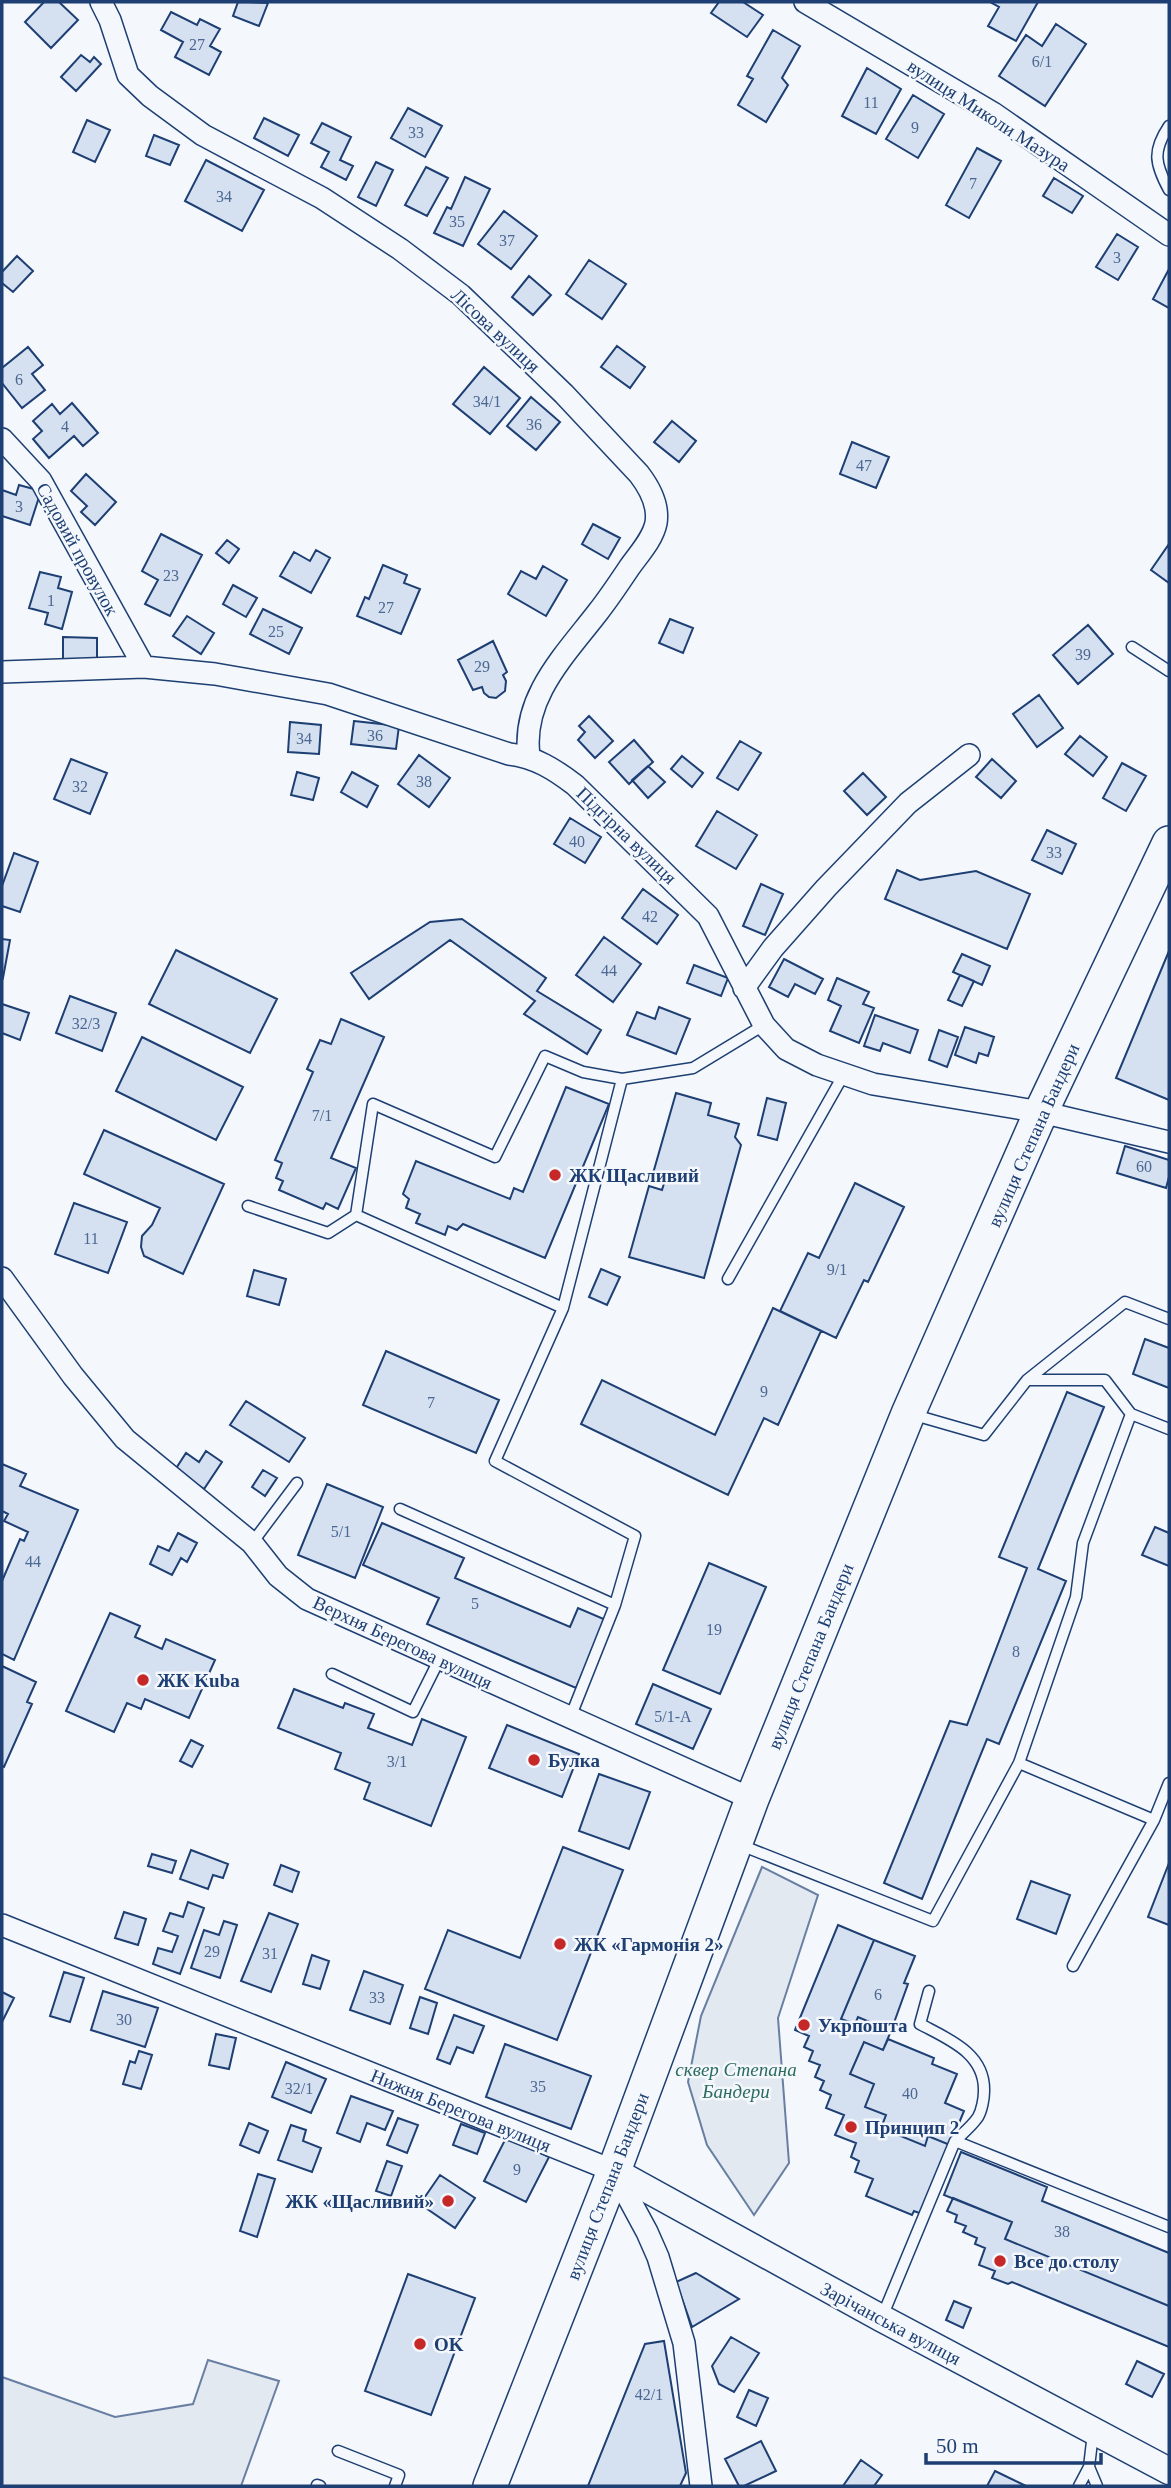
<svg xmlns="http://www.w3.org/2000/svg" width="1171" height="2488" font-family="Georgia,serif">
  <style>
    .green { fill: #e3e9f0; stroke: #687fa3; stroke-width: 2 }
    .building { fill: #d5e0f0; stroke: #1d3f73; stroke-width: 2 }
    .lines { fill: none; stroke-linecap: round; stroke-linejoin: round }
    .service-casing { stroke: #1d3f73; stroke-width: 13 }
    .minor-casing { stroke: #1d3f73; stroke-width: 24 }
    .tertiary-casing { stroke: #1d3f73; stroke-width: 29 }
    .primary-casing { stroke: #1d3f73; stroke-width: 36 }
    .service { stroke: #f4f7fb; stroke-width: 10 }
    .minor { stroke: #f4f7fb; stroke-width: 21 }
    .tertiary { stroke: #f4f7fb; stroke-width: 26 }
    .primary { stroke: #f4f7fb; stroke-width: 33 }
    .poi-dot { fill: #c62828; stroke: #f4f7fb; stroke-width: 2.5 }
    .labels { text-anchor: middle; stroke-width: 5; stroke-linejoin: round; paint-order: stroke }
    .number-label { font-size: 16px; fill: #4b6792 }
    .street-label { font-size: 19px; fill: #1d3f73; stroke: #f4f7fb }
    .poi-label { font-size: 19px; font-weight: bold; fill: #1d3f73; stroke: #f4f7fb; text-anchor: start }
    .park-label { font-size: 19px; font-style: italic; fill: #2c6c60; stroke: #f4f7fb }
  </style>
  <rect width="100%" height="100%" fill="#f4f7fb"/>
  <!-- green -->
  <path class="green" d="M762 1867 818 1895 778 2018 789 2163 754 2215 707 2145 688 2082 701 2016Z
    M208 2360 279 2381 241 2486H2V2377L115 2417 193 2404Z"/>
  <!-- building -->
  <path class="building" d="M44 2H59L78 20 51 48 25 22Z
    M238 2 268 3 259 26 233 16Z
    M719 2H743L763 15 747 37 711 13Z
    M990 2H1038L1016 41 988 26 999 7Z
    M171 12 197 25 200 19 220 29 210 46 221 52 209 75 175 57 183 42 161 30Z
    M1056 24 1086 44 1045 106 999 76 1026 35 1042 46Z
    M773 30 800 46 782 78 788 85 766 122 738 105 753 79 747 76Z
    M81 55 90 62 94 57 101 64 76 91 61 77Z
    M867 68 901 89 876 134 842 116Z
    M913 95 944 114 918 158 886 139Z
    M408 108 442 126 425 157 391 138Z
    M264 118 299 135 288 156 254 138Z
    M87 120 110 130 95 162 73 152Z
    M322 123 351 137 340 160 353 166 346 180 321 167 329 152 311 143Z
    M154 135 179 145 170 165 146 156Z
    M977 148 1001 161 969 218 946 205Z
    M206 160 264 190 242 231 185 201Z
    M376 162 393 170 376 206 358 197Z
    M426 167 448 178 427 216 405 205Z
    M465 177 490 189 463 246 434 233 447 207 451 209Z
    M1054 178 1083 196 1072 213 1043 196Z
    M504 211 537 236 511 269 478 244Z
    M1117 234 1138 247 1118 280 1096 267Z
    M17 256 33 271 13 292 2 283V272Z
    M589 260 626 284 602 319 566 294Z
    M1169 269V308L1153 299Z
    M529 276 551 295 533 315 512 297Z
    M617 346 645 367 630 388 601 367Z
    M28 347 43 365 32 374 45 390 22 408 2 383V368Z
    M484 367 520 398 490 434 453 404Z
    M531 397 560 422 536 450 507 426Z
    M72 403 98 433 83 446 74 436 49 458 33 439 42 431 33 421 52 404 60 414Z
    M672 421 696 441 679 462 654 442Z
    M852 442 889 457 876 488 840 474Z
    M86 474 116 502 95 525 81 512 87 506 71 491Z
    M19 485 41 491 30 525 2 516V490L16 495Z
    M593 524 620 538 608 559 582 544Z
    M161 534 202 555 170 616 145 604 158 580 142 571Z
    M227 540 239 549 229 563 216 553Z
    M1169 544V583L1151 570Z
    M316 550 330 558 311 593 280 576 294 552 310 561Z
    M383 565 407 575 404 583 420 589 401 634 357 616 365 597 369 599Z
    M543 566 567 580 546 616 508 594 521 571 536 579Z
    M40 572 61 577 58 588 72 592 62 629 45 624 48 613 29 608Z
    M233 585 257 598 246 617 223 604Z
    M263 609 302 628 289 654 250 634Z
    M187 616 214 633 201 654 173 636Z
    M670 619 693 628 683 653 659 643Z
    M1088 625 1113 654 1078 684 1053 655Z
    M63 637 97 638V659H63Z
    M493 641 507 672 503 675 506 681 505 691 496 698 489 697 484 693 482 687 473 690 458 660Z
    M1039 695 1063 728 1037 747 1013 714Z
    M589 716 613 741 595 758 578 740 585 732 579 726Z
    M354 721 399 726 396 749 351 744Z
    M290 722 321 725 319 754 288 752Z
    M1080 736 1107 757 1093 776 1065 754Z
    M634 740 653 762 629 784 609 762Z
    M740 741 761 753 738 790 717 778Z
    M419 755 450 778 429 807 398 784Z
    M682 756 703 773 692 787 671 769Z
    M71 759 107 773 90 814 54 799Z
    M992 759 1016 781 1001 798 976 777Z
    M1122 763 1146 776 1126 811 1103 798Z
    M648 766 665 782 648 798 632 780Z
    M297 772 319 778 313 800 291 795Z
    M352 772 378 786 367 807 341 792Z
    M863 773 886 797 867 815 844 791Z
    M717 811 757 835 736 869 696 846Z
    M570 818 601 837 585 863 554 844Z
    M1047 830 1076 844 1062 874 1032 860Z
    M14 853 38 862 20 912 2 906V886Z
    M897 870 920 880 976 871 1030 894 1007 949 885 899Z
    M761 884 783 894 765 935 743 926Z
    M643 889 678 915 657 944 622 918Z
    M462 919 546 978 537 991 601 1030 587 1054 524 1014 535 1001 450 940 369 999 351 973 430 922Z
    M604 937 641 964 613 1002 576 975Z
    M2 939 10 940 3 978 2 977Z
    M176 950 277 999 250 1053 149 1004Z
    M1169 951V1100L1116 1078Z
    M962 954 990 966 982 985 953 972Z
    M784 959 823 979 815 994 795 984 788 997 769 987Z
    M694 965 728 978 721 996 687 983Z
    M960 975 974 981 962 1006 948 1000Z
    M837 978 869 992 863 1004 874 1008 859 1043 830 1031 841 1006 828 1000Z
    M70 996 116 1013 102 1051 56 1033Z
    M2 1004 29 1013 20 1040 2 1033Z
    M659 1007 690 1019 676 1054 627 1035 637 1012 655 1019Z
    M875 1015 918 1030 910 1053 883 1043 880 1051 864 1046Z
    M341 1019 384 1037 331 1158 356 1168 338 1209 326 1203 323 1209 279 1190 283 1181 276 1178 282 1163 275 1160 313 1072 307 1069 320 1040 331 1044Z
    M965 1027 994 1037 988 1056 979 1053 976 1063 955 1055Z
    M939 1030 958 1037 947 1067 929 1060Z
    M142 1037 243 1087 216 1140 116 1091Z
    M566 1087 609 1104 545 1258 463 1224 457 1230 448 1226 445 1235 416 1223 420 1214 406 1208 409 1199 403 1194 416 1161 510 1199 514 1188 523 1192Z
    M676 1093 711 1103 708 1115 739 1124 735 1137 741 1145 704 1278 629 1257 649 1186 662 1190 665 1180 652 1177Z
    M767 1098 786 1103 777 1140 758 1135Z
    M104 1130 224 1184 183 1274 144 1256 141 1247 142 1236 152 1225 160 1208 84 1174Z
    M1125 1146 1169 1160V1177L1166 1188 1117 1173Z
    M855 1183 904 1207 868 1282 864 1280 836 1338 780 1311 808 1253 819 1258Z
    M74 1203 127 1222 108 1273 55 1254Z
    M601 1269 620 1277 607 1305 589 1297Z
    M254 1270 286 1279 279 1305 247 1296Z
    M773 1308 821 1331 778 1425 764 1418 728 1495 581 1424 602 1380 715 1435Z
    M1145 1339 1169 1348V1388L1133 1374Z
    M386 1351 499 1400 476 1453 363 1405Z
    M1067 1392 1104 1407 1038 1569 1066 1581 999 1744 987 1739 922 1899 884 1883 950 1721 967 1725 1027 1568 999 1557Z
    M246 1401 305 1438 289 1462 230 1425Z
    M206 1451 222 1462 204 1489 175 1470 186 1453 199 1462Z
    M2 1464 26 1474 20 1486 78 1510 14 1660 2 1654V1581L20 1539 24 1541 28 1532 4 1521 8 1514 2 1511Z
    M263 1470 277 1478 265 1496 252 1487Z
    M327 1484 383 1507 355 1578 298 1555Z
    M382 1523 464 1558 455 1578 570 1627 578 1608 606 1620 576 1688 427 1624 439 1598 363 1565Z
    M1155 1527 1169 1533V1566L1142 1555Z
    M178 1533 197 1543 187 1562 181 1558 172 1575 150 1564 158 1546 169 1551Z
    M709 1563 766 1587 720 1694 663 1670Z
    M110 1613 140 1626 135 1637 162 1649 166 1639 215 1660 189 1718 145 1699 141 1709 127 1703 114 1732 66 1711Z
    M2 1666 36 1682 27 1702 32 1704 4 1767 2 1766Z
    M653 1684 711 1709 693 1749 636 1724Z
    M294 1689 343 1708 345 1703 374 1714 368 1728 412 1745 422 1719 466 1737 431 1826 364 1799 370 1783 335 1769 341 1753 278 1728Z
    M507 1725 579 1754 562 1797 489 1768Z
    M191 1740 203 1746 192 1767 180 1761Z
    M599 1774 650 1792 629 1849 579 1831Z
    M563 1847 623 1870 557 2040 425 1989 448 1930 520 1958Z
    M191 1850 228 1864 223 1878 213 1875 208 1889 180 1879Z
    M152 1854 176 1861 172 1873 148 1866Z
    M1169 1863V1925L1148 1917Z
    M281 1865 299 1872 292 1892 274 1885Z
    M1031 1881 1070 1895 1056 1934 1017 1919Z
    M188 1902 204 1908 180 1974 153 1964 158 1948 172 1952 178 1936 163 1931 170 1913 183 1917Z
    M124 1912 146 1919 138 1945 115 1938Z
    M269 1913 298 1924 271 1992 241 1981Z
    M224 1921 237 1925 220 1978 191 1968 204 1930 219 1935Z
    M838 1925 874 1940 841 2019 855 2024 858 2017 891 2031 883 2050 864 2042 850 2074 874 2084 865 2107 886 2115 881 2128 925 2146 928 2136 950 2145 922 2214 914 2211 912 2215 866 2196 873 2179 855 2172 859 2161 851 2157 856 2143 835 2135 844 2115 826 2108 831 2095 820 2090 824 2081 815 2077 820 2065 809 2061 813 2051 804 2047 809 2036 795 2030Z
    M874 1940 915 1956 904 1983 908 1984 891 2031 858 2017 855 2024 841 2019Z
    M312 1955 329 1961 320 1989 303 1984Z
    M364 1971 403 1985 390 2024 350 2010Z
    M64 1972 84 1978 70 2022 50 2016Z
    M103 1991 158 2008 145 2047 91 2030Z
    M2 1992 14 1998 2 2022Z
    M420 1997 437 2003 428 2034 410 2028Z
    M454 2015 484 2026 473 2053 457 2047 450 2064 437 2059Z
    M216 2034 236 2038 229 2069 209 2065Z
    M888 2039 934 2058 932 2064 957 2074 945 2103 964 2111 950 2145 928 2136 925 2146 881 2128 886 2115 865 2107 874 2084 850 2074 864 2042 883 2050Z
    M505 2044 591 2076 571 2129 486 2097Z
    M139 2051 152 2055 141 2089 123 2084 130 2061 135 2063Z
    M286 2062 326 2079 311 2113 272 2097Z
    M351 2096 393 2111 385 2130 367 2123 360 2142 337 2133Z
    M398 2118 418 2125 407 2153 387 2145Z
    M249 2123 268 2131 259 2153 240 2145Z
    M461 2124 485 2133 477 2154 453 2145Z
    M291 2125 306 2130 303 2141 321 2148 312 2172 278 2160Z
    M507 2136 549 2157 526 2202 484 2181Z
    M961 2152 1047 2187 1042 2201 1169 2253V2306L1005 2239 1012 2222 944 2195Z
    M387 2161 402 2166 391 2196 376 2191Z
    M258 2174 275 2179 257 2237 240 2231Z
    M440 2175 475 2198 455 2228 420 2204Z
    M953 2198 1012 2222 1005 2239 1169 2306V2347L1012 2282 1008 2284 992 2278 995 2271 979 2265 985 2248 975 2244 977 2238 963 2232 966 2226 955 2222 957 2215 947 2211Z
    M696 2273 739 2299 692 2327 676 2282Z
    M408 2274 475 2298 431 2415 365 2391Z
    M954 2301 971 2308 963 2328 946 2320Z
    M731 2337 759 2353 734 2392 719 2384 712 2366Z
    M664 2341 686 2473 680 2486H588L645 2344Z
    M1137 2361 1164 2374 1152 2397 1126 2384Z
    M749 2390 768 2398 756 2426 737 2417Z
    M761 2441 776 2471 744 2486H739L725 2459Z
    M861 2460 882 2475 874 2486H843Z
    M995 2471 1026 2486H987Z"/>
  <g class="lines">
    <defs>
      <path id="service" d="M1169 126C1152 151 1155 164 1169 190
        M1132 647 1169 671
        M248 1206 328 1233 356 1215 373 1104 495 1157 545 1056 583 1072 622 1079
        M356 1215 563 1308
        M728 1279 844 1074
        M1027 1380H1105L1131 1414 1169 1429
        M911 1414 984 1435 1027 1380 1125 1302 1169 1319
        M400 1509 615 1605
        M252 1543 297 1483
        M332 1674 413 1712 439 1660
        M570 1718 615 1605 635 1536 495 1461 563 1308 622 1079 693 1068 764 1025
        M1019 1763 1154 1820 1169 1783
        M738 1844 933 1921 1019 1763 1076 1597 1083 1543 1131 1414
        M1073 1966 1154 1820
        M929 1991 920 2024C948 2039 985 2053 984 2091 984 2098 982 2110 978 2117 972 2126 962 2134 955 2141
        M882 2317 955 2141 1169 2227
        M1093 2433 1089 2467 1097 2486
        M338 2451 399 2475 395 2486
        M317 2485 320 2486
        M1079 2486 1089 2467"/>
      <path id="minor" d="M101 2 110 20 128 75 150 96 203 135 322 198 400 249 461 295 564 394 639 474C649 487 659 505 656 523 653 539 638 555 629 568 619 583 609 598 598 612 565 655 521 698 529 756
        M805 2 993 113 1169 235
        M2 439 41 481 144 667
        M2 672 144 667 215 674 328 694 509 754C535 757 554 769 575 785L708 916 764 1025 786 1049 817 1065 873 1084 1041 1112 1169 1142
        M744 988 773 948 826 888 908 803 969 755
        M2 1278 73 1376 125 1439 252 1543 278 1576 307 1599 752 1799
        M2 1925 614 2171 647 2232 658 2257 684 2343 701 2486"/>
      <path id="tertiary" d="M614 2171 881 2318 1169 2471"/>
      <path id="primary" d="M490 2486 614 2171 752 1799 908 1414 1041 1112 1169 843"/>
    </defs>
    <!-- service casing -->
    <use href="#service" class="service-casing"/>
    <!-- minor casing -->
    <use href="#minor" class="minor-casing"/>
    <!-- tertiary casing -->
    <use href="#tertiary" class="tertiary-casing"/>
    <!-- primary casing -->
    <use href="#primary" class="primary-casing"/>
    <!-- service -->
    <use href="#service" class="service"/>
    <!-- minor -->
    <use href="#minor" class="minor"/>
    <!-- tertiary -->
    <use href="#tertiary" class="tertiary"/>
    <!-- primary -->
    <use href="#primary" class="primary"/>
  </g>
  <!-- markers -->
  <g class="poi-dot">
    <circle cx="555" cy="1175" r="7"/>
    <circle cx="143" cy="1680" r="7"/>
    <circle cx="534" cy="1760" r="7"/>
    <circle cx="560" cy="1944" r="7"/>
    <circle cx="804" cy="2025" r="7"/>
    <circle cx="851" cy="2127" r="7"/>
    <circle cx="448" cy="2201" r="7"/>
    <circle cx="1000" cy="2261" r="7"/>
    <circle cx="420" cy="2344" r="7"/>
  </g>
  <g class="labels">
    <!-- number labels -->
    <g class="number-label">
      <text x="197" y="50">27</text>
      <text x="1042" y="67">6/1</text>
      <text x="871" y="108">11</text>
      <text x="915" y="133">9</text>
      <text x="416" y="138">33</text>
      <text x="973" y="189">7</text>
      <text x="224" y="202">34</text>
      <text x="457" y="227">35</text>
      <text x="507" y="246">37</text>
      <text x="1117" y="263">3</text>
      <text x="19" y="385">6</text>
      <text x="487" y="407">34/1</text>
      <text x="534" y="430">36</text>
      <text x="65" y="432">4</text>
      <text x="864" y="471">47</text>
      <text x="19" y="512">3</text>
      <text x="171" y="581">23</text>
      <text x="51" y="606">1</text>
      <text x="386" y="613">27</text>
      <text x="276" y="637">25</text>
      <text x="1083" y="660">39</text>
      <text x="482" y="672">29</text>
      <text x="375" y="741">36</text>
      <text x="304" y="744">34</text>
      <text x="424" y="787">38</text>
      <text x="80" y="792">32</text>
      <text x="577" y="847">40</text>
      <text x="1054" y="858">33</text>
      <text x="650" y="922">42</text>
      <text x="609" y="976">44</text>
      <text x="86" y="1029">32/3</text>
      <text x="322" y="1121">7/1</text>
      <text x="1144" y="1172">60</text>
      <text x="91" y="1244">11</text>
      <text x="837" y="1275">9/1</text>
      <text x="764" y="1397">9</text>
      <text x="431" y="1408">7</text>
      <text x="341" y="1537">5/1</text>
      <text x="33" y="1567">44</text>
      <text x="475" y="1609">5</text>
      <text x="714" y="1635">19</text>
      <text x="1016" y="1657">8</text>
      <text x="673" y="1722">5/1-А</text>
      <text x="397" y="1767">3/1</text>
      <text x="212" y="1957">29</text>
      <text x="270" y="1959">31</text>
      <text x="878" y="2000">6</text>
      <text x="377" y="2003">33</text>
      <text x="124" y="2025">30</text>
      <text x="538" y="2092">35</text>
      <text x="299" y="2094">32/1</text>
      <text x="910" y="2099">40</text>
      <text x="517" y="2175">9</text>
      <text x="1062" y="2237">38</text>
      <text x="649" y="2400">42/1</text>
    </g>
    <!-- street labels -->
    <g class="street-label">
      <text transform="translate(989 115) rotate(33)" y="7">вулиця Миколи Мазура</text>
      <text transform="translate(496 330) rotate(43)" y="7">Лісова вулиця</text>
      <text transform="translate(78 549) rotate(61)" y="7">Садовий провулок</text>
      <text transform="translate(627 835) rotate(44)" y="7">Підгірна вулиця</text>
      <text transform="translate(1033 1135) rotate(-66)" y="7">вулиця Степана Бандери</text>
      <text transform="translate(403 1642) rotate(25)" y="7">Верхня Берегова вулиця</text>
      <text transform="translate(810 1656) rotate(-68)" y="7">вулиця Степана Бандери</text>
      <text transform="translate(461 2110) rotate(22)" y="7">Нижня Берегова вулиця</text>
      <text transform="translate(607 2186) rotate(-69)" y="7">вулиця Степана Бандери</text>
      <text transform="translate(891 2323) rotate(28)" y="7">Зарічанська вулиця</text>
    </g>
    <!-- poi labels -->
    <g class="poi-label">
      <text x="569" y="1182">ЖК Щасливий</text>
      <text x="157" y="1687">ЖК Kuba</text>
      <text x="548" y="1767">Булка</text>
      <text x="574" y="1951">ЖК «Гармонія 2»</text>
      <text x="818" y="2032">Укрпошта</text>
      <text x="865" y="2134">Принцип 2</text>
      <text x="434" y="2208" text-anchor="end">ЖК «Щасливий»</text>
      <text x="1014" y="2268">Все до столу</text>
      <text x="434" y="2351">OK</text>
    </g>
    <!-- park labels -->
    <g class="park-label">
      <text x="736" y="2076">сквер Степана<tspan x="736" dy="22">Бандери</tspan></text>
    </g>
  </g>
  <!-- border -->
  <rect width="1171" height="2488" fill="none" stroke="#1d3f73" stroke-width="7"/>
  <!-- scale -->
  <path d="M926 2453v10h175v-10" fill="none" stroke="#1d3f73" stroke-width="3.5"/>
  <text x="936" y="2453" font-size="21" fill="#1d3f73" stroke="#f4f7fb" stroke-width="5" paint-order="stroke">50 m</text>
</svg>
